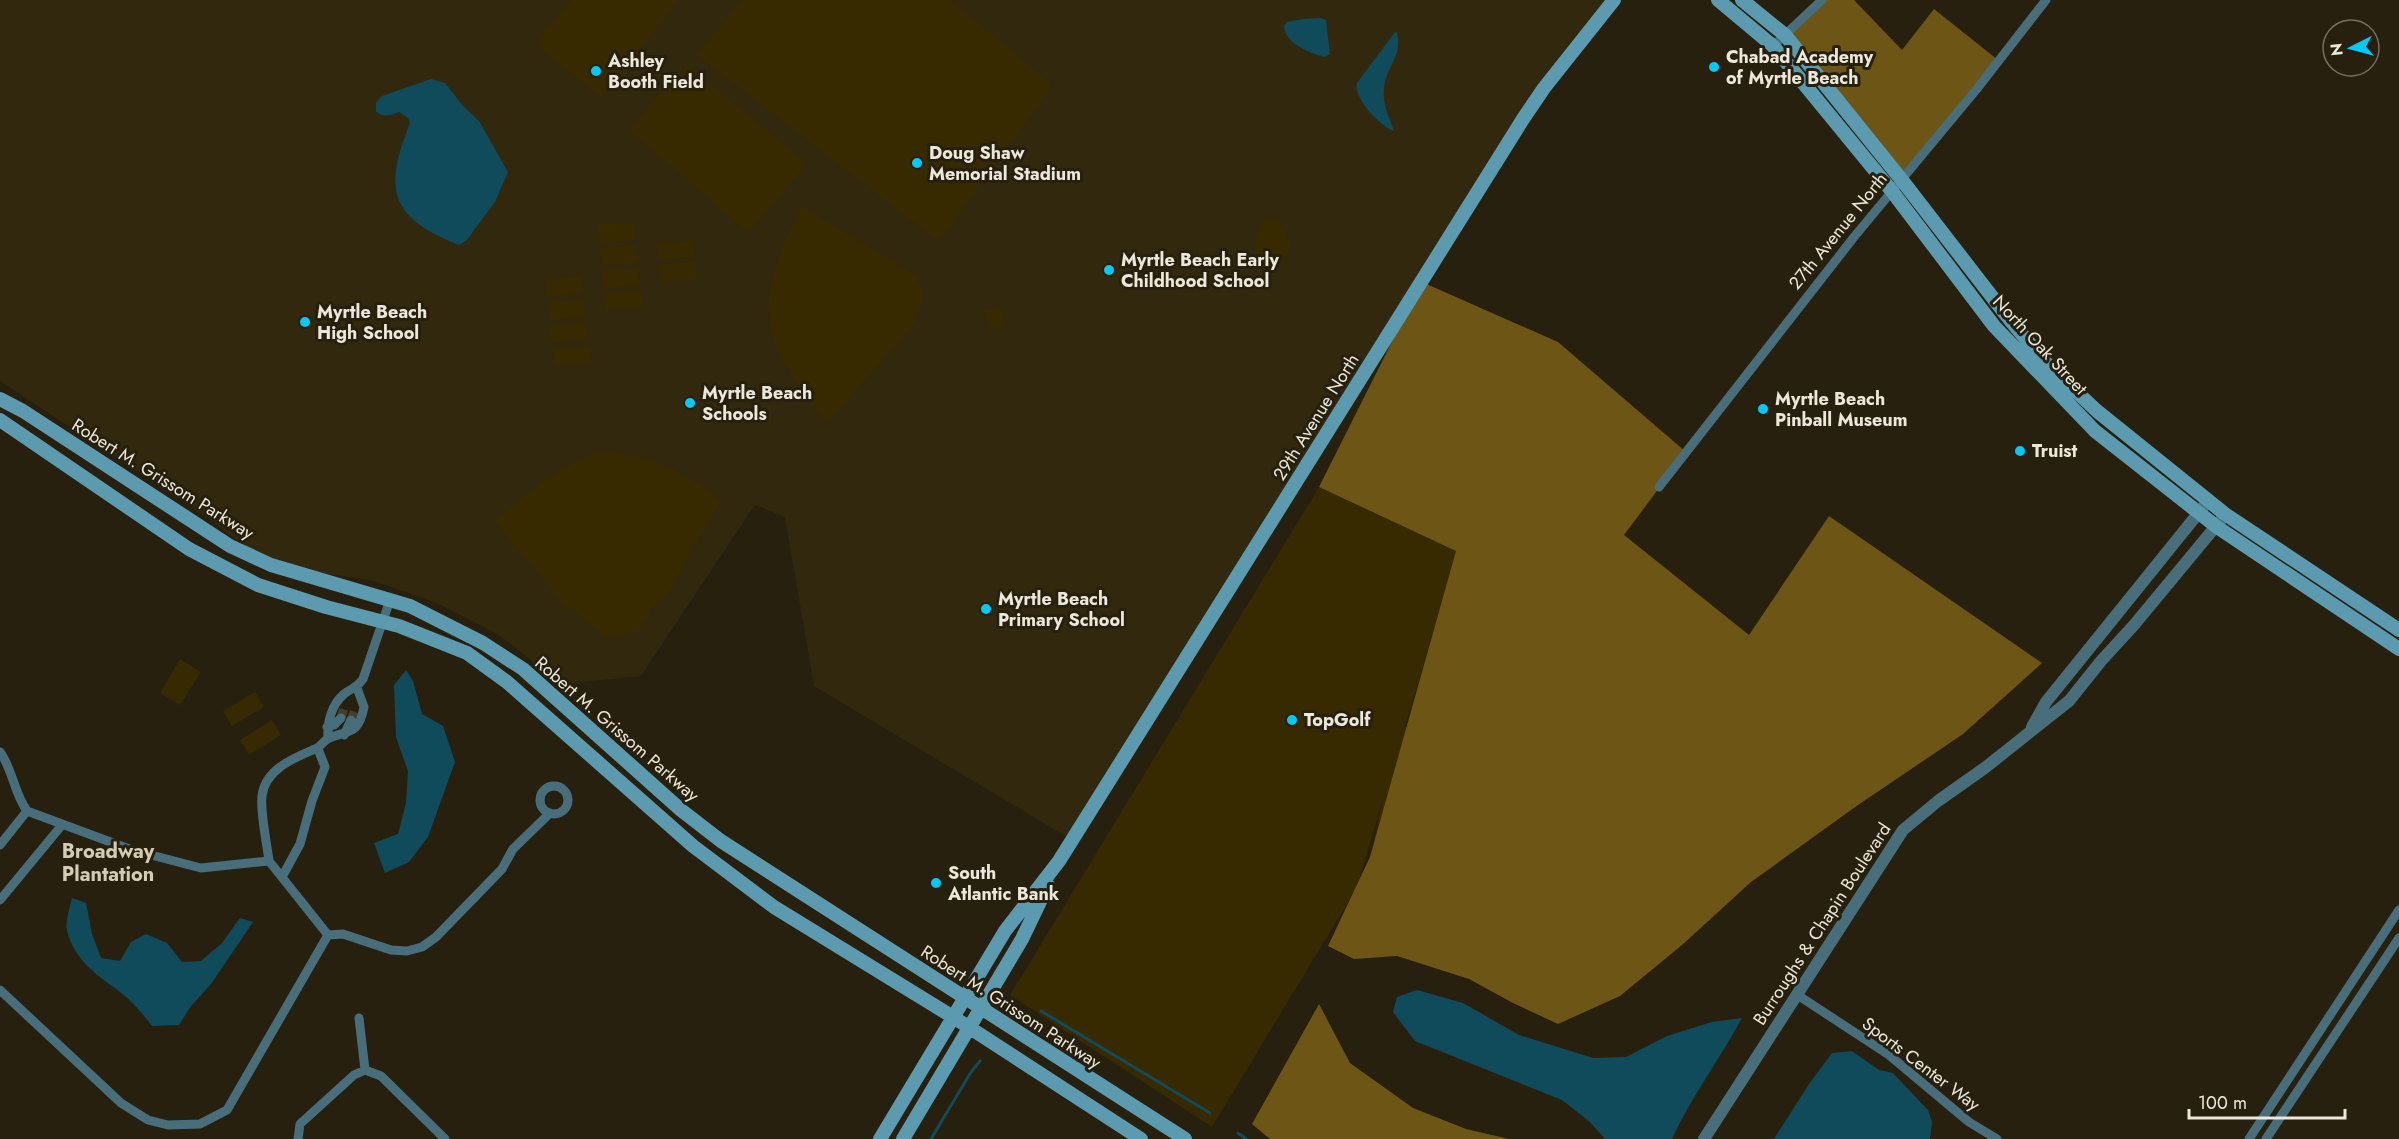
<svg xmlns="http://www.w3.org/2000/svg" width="2399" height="1139" font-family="Jost,sans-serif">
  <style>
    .built { fill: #32280e }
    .green { fill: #372900 }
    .forest { fill: #6c5515 }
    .water { fill: #104b5b }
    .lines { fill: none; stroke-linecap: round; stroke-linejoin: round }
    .stream { stroke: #104b5b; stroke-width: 3 }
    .minor-tunnel { stroke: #453e2d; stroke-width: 9; stroke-dasharray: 9 4.5; stroke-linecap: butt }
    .minor { stroke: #486e7b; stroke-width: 9 }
    .tertiary { stroke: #486e7b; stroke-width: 12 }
    .secondary { stroke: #5b9aaf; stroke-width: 14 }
    .poi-dot { fill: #00cbf8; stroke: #28200e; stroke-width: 2 }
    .labels { text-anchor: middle; stroke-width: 6; stroke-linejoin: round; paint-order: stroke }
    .poi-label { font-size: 18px; font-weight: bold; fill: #ece7db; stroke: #28200e; text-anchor: start }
    .street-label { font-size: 18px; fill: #ece7db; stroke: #28200e }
    .neighbourhood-label { font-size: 20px; font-weight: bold; fill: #d4cbb4; stroke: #28200e }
  </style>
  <rect width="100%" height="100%" fill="#28200e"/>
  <!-- built -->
  <path class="built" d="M0 0H1614L1544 88 1072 840 814 686 785 517 755 505 641 676 562 684 499 635 439 604 374 581 271 565 203 515 0 381Z"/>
  <!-- green -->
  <path class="green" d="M571 0H679L602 98 535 45Z
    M741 0H950L1054 85 939 242 697 55Z
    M685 63 808 164 748 233 629 130Z
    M802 206 916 275 924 293 916 323 827 423C810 401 792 380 779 355 755 304 776 252 802 206Z
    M1271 218 1279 221 1291 243 1285 258 1260 263C1253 250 1254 229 1265 219Z
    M634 222 636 240 599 243 597 226Z
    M693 240 695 257 658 260 656 243Z
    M636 245 638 262 601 266 599 248Z
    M696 261 697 279 660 282 658 265Z
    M639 268 640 285 603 289 601 271Z
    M582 276 583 294 546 297 545 279Z
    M641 290 643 308 605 311 604 294Z
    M584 299 586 317 549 320 547 302Z
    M1002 307 1005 327 989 329 983 309Z
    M586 322 588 339 551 343 549 326Z
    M589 345 591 363 553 366 552 349Z
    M599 451C651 454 681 468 721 501L664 601 660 599 638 631 605 637 571 608 568 610 494 521C527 493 558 468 599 451Z
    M1319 487 1457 551 1405 727 1426 730 1370 857 1383 800 1356 889 1212 1127 1010 995Z
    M180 659 201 672 180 705 160 693Z
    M255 692 264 707 232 726 223 711Z
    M272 720 281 735 249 755 240 740Z"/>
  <!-- forest -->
  <path class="forest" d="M1822 0H1854L1902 50 1934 9 1998 60 1901 179 1785 35Z
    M1422 282 1558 342 1686 452 1624 535 1749 635 1829 516 2042 663 1963 734 1858 805 1751 882 1682 945 1620 996 1558 1024 1513 1003 1469 979 1397 956 1354 959 1328 946 1370 857 1456 551 1319 487Z
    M1319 1004 1350 1063 1413 1108 1466 1129 1509 1139H1270L1252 1124Z"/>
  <!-- water -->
  <path class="water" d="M1302 19 1321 18 1326 20 1330 54 1325 57C1310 53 1285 44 1284 26L1287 22Z
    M1395 32 1397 33C1403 56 1386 67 1384 88 1382 103 1389 117 1394 131 1380 126 1353 98 1357 83Z
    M431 79 445 83 464 107 479 121 508 172 495 202 466 241 459 245C390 218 383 190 410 123L408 118 399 112C390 115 384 118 376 112V103L382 96Z
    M406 670 413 681 422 714 443 726 455 762 428 837 409 862 385 873 374 843 398 834 406 803 408 771 396 737 394 685Z
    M72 898 86 903 92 934 101 958 120 961 131 942 146 934 167 943 182 962 201 961 222 943 240 918 253 922 211 984 191 1006 179 1025 152 1026C143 1014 133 1002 120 992 97 975 75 961 67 931 65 922 70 907 72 898Z
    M1417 990 1463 1003 1519 1035 1593 1058 1626 1057 1667 1036 1712 1022 1742 1018C1720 1059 1691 1097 1672 1139H1605L1590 1122 1562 1100 1415 1041 1393 1012 1397 997Z
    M1852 1051 1879 1070 1893 1073 1928 1110 1932 1122 1930 1139H1774L1809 1084 1832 1053Z"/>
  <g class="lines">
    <!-- stream -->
    <path class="stream" d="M1041 1011 1210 1113
      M1238 1133 1246 1139
      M931 1139 971 1072 980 1061"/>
    <!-- minor-tunnel -->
    <path class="minor-tunnel" d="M341 718 344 708
      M351 720 355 710"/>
    <!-- minor -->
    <path class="minor" d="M1773 46 1822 0
      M1659 487 1854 237 1976 90 2046 0
      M327 727 334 725 341 718
      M344 735 351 720
      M328 739C327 723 331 705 344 694 353 687 356 689 363 679L390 600
      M0 752C13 770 14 793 27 811L132 850 201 868 269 861 328 935 227 1110 200 1124 168 1125 148 1120 121 1103 0 990
      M540 800a14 14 0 1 1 28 0a14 14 0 1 1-28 0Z
      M0 845 27 811
      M269 861C267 844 260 812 262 796 265 769 294 758 315 749 321 747 324 740 329 738 350 730 359 734 364 707L357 688
      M282 877 300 844 312 801 325 767 318 749
      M0 900 62 825
      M328 935 343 934 391 950 407 951 422 947 436 937 502 869 513 849 550 813
      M1796 994 1889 1055 1969 1122 1997 1139
      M359 1018 365 1070
      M298 1139 300 1124 354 1075 365 1070 381 1076 445 1139
      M2249 1139 2399 910
      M2266 1139 2399 938"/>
    <!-- tertiary -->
    <path class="tertiary" d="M2032 727 2046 702 2209 500
      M1704 1139 1903 830 1938 801 1986 767 2069 701 2101 661 2134 625 2221 520"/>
    <!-- secondary -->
    <path class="secondary" d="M1718 0 1773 46 1891 190 1994 326 2095 431 2217 527 2399 649
      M1742 0 1785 35 1901 179 2010 320 2047 364 2097 411 2225 514 2399 630
      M0 399 23 411 230 546 271 565 410 606 483 643 523 669 681 810 721 841 1185 1139
      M0 420 189 549 258 585 326 607 399 626 467 653 507 682 693 846 774 907 953 1017 1141 1139
      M880 1139 1005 931 1059 861 1523 119 1544 88 1614 0
      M903 1139 1022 939 1048 885"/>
  </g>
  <!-- markers -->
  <g class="poi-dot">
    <circle cx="1714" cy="67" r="6"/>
    <circle cx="596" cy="71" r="6"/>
    <circle cx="917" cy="163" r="6"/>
    <circle cx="1109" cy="270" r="6"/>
    <circle cx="305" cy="322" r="6"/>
    <circle cx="690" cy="403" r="6"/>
    <circle cx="1763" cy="409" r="6"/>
    <circle cx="2020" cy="451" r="6"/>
    <circle cx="986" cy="609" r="6"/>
    <circle cx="1292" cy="720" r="6"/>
    <circle cx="936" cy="883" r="6"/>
  </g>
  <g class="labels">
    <!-- poi labels -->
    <g class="poi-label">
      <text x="1726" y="63">Chabad Academy<tspan x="1726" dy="21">of Myrtle Beach</tspan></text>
      <text x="608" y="67">Ashley<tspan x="608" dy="21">Booth Field</tspan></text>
      <text x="929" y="159">Doug Shaw<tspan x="929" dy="21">Memorial Stadium</tspan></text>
      <text x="1121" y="266">Myrtle Beach Early<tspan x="1121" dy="21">Childhood School</tspan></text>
      <text x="317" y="318">Myrtle Beach<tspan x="317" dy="21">High School</tspan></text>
      <text x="702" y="399">Myrtle Beach<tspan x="702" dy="21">Schools</tspan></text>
      <text x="1775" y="405">Myrtle Beach<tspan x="1775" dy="21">Pinball Museum</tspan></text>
      <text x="2032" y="457">Truist</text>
      <text x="998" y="605">Myrtle Beach<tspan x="998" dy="21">Primary School</tspan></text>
      <text x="1304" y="726">TopGolf</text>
      <text x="948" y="879">South<tspan x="948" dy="21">Atlantic Bank</tspan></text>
    </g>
    <!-- street labels -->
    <g class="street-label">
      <text transform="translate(1838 231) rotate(-51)" y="6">27th Avenue North</text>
      <text transform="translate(2040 345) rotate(47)" y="6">North Oak Street</text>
      <text transform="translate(1316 417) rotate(-58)" y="6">29th Avenue North</text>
      <text transform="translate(163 479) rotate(32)" y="6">Robert M. Grissom Parkway</text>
      <text transform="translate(617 729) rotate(41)" y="6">Robert M. Grissom Parkway</text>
      <text transform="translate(1822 924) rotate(-57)" y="6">Burroughs &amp; Chapin Boulevard</text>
      <text transform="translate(1011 1007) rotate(33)" y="6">Robert M. Grissom Parkway</text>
      <text transform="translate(1921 1064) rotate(37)" y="6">Sports Center Way</text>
    </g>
    <!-- neighbourhood labels -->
    <g class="neighbourhood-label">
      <text x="108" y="858">Broadway<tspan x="108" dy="23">Plantation</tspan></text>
    </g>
  </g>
  <!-- north arrow -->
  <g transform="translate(2351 48) rotate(264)"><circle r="28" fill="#28200e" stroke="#767060" stroke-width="1.5"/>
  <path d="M0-4.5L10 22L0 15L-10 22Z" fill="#00cbf8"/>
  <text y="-9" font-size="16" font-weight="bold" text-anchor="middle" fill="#ece7db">N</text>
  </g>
  <!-- scale -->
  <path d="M2189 1109v9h156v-9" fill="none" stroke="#ece7db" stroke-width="3"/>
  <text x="2198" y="1109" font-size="18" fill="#ece7db" stroke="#28200e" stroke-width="4.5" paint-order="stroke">100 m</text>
</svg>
